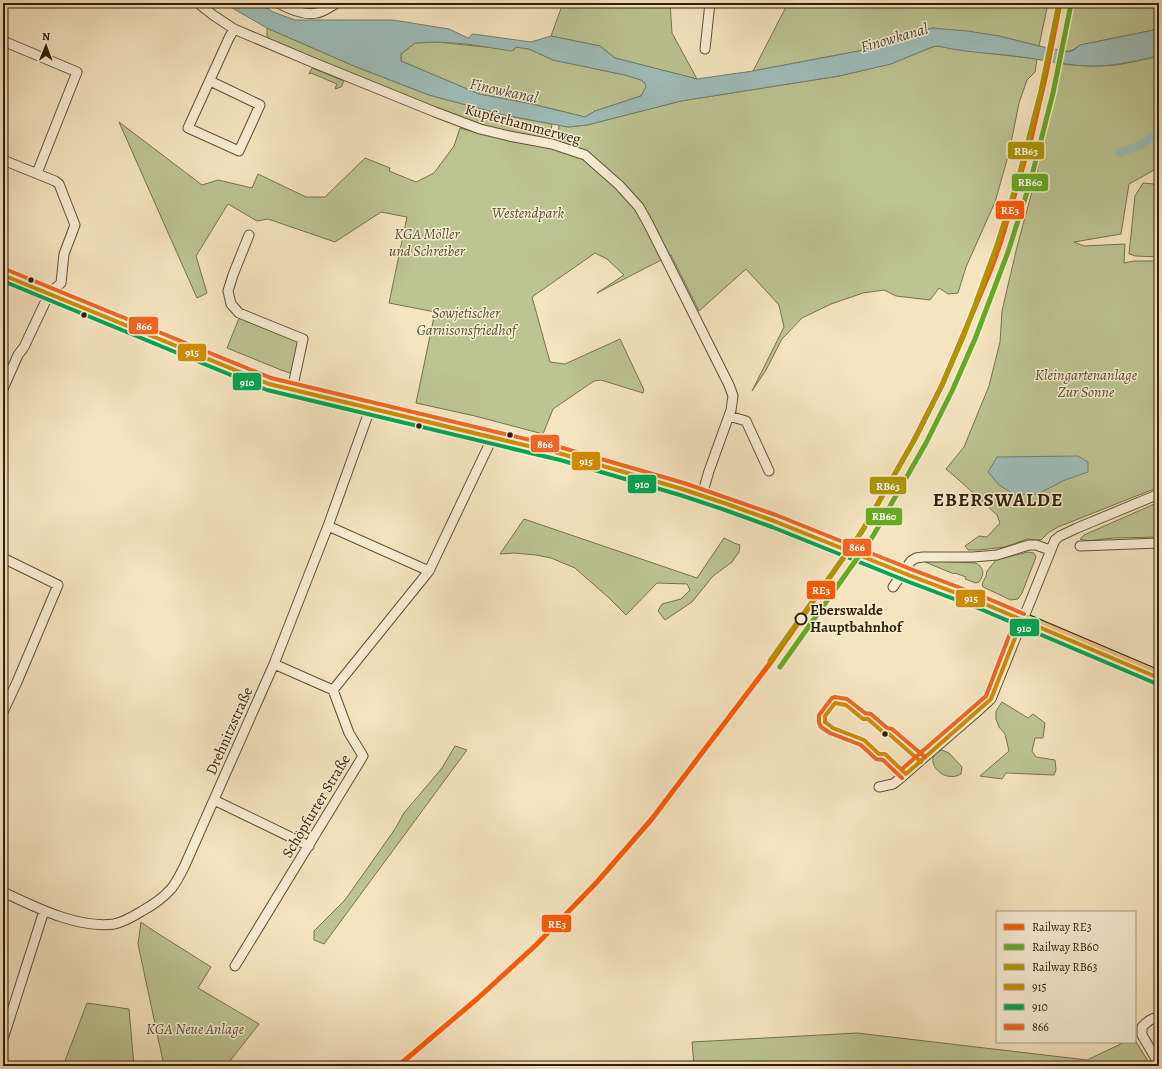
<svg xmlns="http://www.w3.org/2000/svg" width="1162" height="1069" font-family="Alegreya,serif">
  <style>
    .green { fill: #bcc492; stroke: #77724a }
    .water { fill: #9ebdba; stroke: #737e71; fill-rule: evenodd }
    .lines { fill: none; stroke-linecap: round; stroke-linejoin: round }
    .canal { stroke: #9ebdba; stroke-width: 8 }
    .minor-casing { stroke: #635032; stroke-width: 11 }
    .primary-casing { stroke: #321f03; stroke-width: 16 }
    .minor { stroke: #f8edd6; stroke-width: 9 }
    .primary { stroke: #eac280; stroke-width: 14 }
    .primary-bridge-casing { stroke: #321f03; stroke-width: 16; stroke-linecap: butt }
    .primary-bridge { stroke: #eac280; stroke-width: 14 }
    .bus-1-casing { stroke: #f8edd6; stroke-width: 7 }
    .bus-2-casing { stroke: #f8edd6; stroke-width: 7 }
    .bus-3-casing { stroke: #f8edd6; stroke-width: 7 }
    .bus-1 { stroke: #d08b01; stroke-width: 4 }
    .bus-2 { stroke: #00a651; stroke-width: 4 }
    .bus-3 { stroke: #f26522; stroke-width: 4 }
    .rail-1-casing { stroke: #f8edd6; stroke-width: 8 }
    .rail-2-casing { stroke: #f8edd6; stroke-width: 8 }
    .rail-3-casing { stroke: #f8edd6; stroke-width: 8 }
    .rail-1 { stroke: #ff5900; stroke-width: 5 }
    .rail-2 { stroke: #6a2; stroke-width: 5 }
    .rail-3 { stroke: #ad9601; stroke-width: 5 }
    .bus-dot { fill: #321f03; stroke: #f8edd6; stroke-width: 1.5 }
    .stop-dot { fill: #f8edd6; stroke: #321f03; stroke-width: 2 }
    .labels { text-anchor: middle; stroke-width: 3; stroke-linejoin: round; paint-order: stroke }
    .street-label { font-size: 15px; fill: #321f03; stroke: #f8edd6 }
    .park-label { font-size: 15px; font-style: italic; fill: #5b512e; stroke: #f8edd6 }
    .stop-label { font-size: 15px; font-weight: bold; fill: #321f03; stroke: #f8edd6; text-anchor: start }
    .water-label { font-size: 16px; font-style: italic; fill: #524e3a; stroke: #f8edd6 }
    .district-label { font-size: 19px; font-weight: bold; letter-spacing: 1px; fill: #321f03; stroke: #f8edd6 }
    .line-badge { stroke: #f8edd6; stroke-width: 1.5 }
    .badge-label { font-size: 11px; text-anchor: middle; font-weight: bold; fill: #fff }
  </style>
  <rect width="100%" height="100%" fill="#f5e4c0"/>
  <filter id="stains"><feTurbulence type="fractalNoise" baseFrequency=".005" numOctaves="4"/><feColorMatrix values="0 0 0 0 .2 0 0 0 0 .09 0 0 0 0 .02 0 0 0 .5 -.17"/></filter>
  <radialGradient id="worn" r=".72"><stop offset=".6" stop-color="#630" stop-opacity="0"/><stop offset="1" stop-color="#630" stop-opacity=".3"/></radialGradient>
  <!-- green -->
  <path class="green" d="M563 3H670L672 33 697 79 615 58 600 46 551 36Z
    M788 3H1048L1039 46 999 36 932 28 864 50 753 71Z
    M1069 3H1159V12L1154 13 1159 18V29L1080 45C1071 52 1069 52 1058 50Z
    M267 28 354 66 429 95 504 115 552 124 549 143 557 145 559 125 568 127 587 125 681 101 839 76 890 64 932 47 938 46 970 51 1037 59 1035 72 1027 80 1019 103 1009 153 995 202 966 267 958 293 948 294 939 288 930 300 896 296 884 290 863 293 831 304 802 318 782 339 766 370 752 391 784 327 779 305 746 269 699 311 671 255 597 293 624 275 607 259 595 253 532 297 550 362 565 364 620 339 644 390 643 393 601 380 594 381 553 409 543 434 475 416 416 403 435 312 389 303 407 217 381 212 335 242 268 219 257 221 228 204 196 256 207 293 197 298 119 122 202 185 218 180 252 188 258 174 306 197H325L365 158 390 168 389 171 416 182 434 173 454 146 460 128 478 133 480 129 276 47 267 36Z
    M437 42 514 50 516 47 529 49 553 60 625 75 641 80 645 83 646 87 641 96 595 111 585 117 532 104 479 94 401 61V54L415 43Z
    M1159 56V169H1156L1129 184 1121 234 1074 242 1084 246 1125 244 1124 263 1134 261H1159V487L1058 527 1048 533 1041 540 1027 539 1005 547 979 550H968L965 546 979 536 987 537 1000 523 997 515 959 480 946 469 964 447 989 386 1000 342 1002 311 1017 247 1037 173 1056 63C1076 66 1096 67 1116 65 1130 63 1145 59 1159 56Z
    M312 68 344 81 341 87 335 89 337 84 311 73 309 74Z
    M1159 182V257L1136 256 1129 254 1135 196 1143 183 1154 184Z
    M240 316 301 343 293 374 281 370 227 348Z
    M1159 502V514H1158L1159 537 1112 538 1088 541 1080 539 1084 535Z
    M524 519 697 578 724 538 734 543 740 545 739 552 732 562 713 576 692 602 665 620 658 611 662 604 681 599 690 590 687 584 657 583 626 615 609 598 575 568 551 558 536 555 514 553 500 554Z
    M1028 552 1034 553 1036 557 1022 593 1018 599 1011 600 983 587 982 584 986 576 987 571 996 560Z
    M936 561 976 563C984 568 985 574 979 582L976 583 965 579 966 577 955 573 954 574 925 562Z
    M1002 702 1028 718 1033 714 1045 723 1043 738H1035L1032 751 1036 757 1055 760 1056 770 1054 775 1006 773 1002 779 980 776 1009 751 1005 734 999 727 996 719V711Z
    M455 746 467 750 324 944 314 940V931L345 900 395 829 404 813 442 768Z
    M942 750 949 753 962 767 961 774C942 785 920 757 942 750Z
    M141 922 154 931 211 967 198 988 259 1024 226 1066H164L138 944Z
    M87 1003 129 1009 134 1066H63Z
    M857 1033 1087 1060 1125 1042H1135V1040L1151 1066H694L692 1042Z"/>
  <!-- water -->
  <path class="water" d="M226 3H259L273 12 295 20H393L449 29 468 38H469L471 35 473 34 531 42 551 36 600 46 615 58 697 79 753 71 864 50 932 28 968 31 999 36 1039 46 1069 52 1074 50 1080 45 1159 29V56C1139 60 1119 65 1099 66 1070 67 1042 59 1014 56 988 53 962 52 938 46L932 47 891 64 839 76 681 101 587 125 568 127 504 115 429 95 354 66 267 28 234 9ZM437 42 467 44 512 51 516 47 529 49 553 60 625 75 641 80 645 83 646 87 641 96 595 111 585 117 532 104 479 94 401 61V54L415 43Z
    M1078 456 1088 462V472L1065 480 1038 494 1015 495 999 485 988 472 997 457Z"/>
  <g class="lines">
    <!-- canal -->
    <path class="canal" d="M1119 153 1141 145 1159 132"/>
    <defs>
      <path id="minor" d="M198 3 213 15 234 29 312 62 435 112 480 129 509 136 552 144 585 155 619 185 639 207 649 225 729 385 733 396 731 410 709 471 702 495
        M278 3C289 9 304 16 317 13 324 12 331 6 337 3
        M3 41 77 72 37 173
        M705 49 710 3
        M210 81 260 105 239 151 188 128 229 38 234 29
        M3 160 55 181 59 184 75 225 64 254 61 283 49 294 24 347 18 355 3 389
        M249 235 233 275 228 291 231 304 239 313 303 339 292 390
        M729 416 746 421 769 471
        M328 526 429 571
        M1080 546 1159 543
        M3 558 58 585 17 682 3 712
        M893 587 911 561 916 558 923 557H973L997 555 1029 545H1036L1050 550
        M274 664 333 690
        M879 787 893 784 897 781 979 710 991 699 1055 540 1060 536 1077 528 1159 494
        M214 800 309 846
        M3 892C35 907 78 929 114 924 124 922 134 916 142 911 153 905 163 898 171 889 177 882 181 873 185 865L274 664 328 526 370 409
        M235 966 363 756 349 733 333 690 429 571 488 447 490 436
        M1159 1018C1152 1017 1147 1022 1142 1027V1035L1159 1064
        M3 1036H4L44 911"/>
      <path id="primary" d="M3 275 269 384 502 439 599 464 702 495 756 515 806 534
        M911 576 980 602 1159 678"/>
    </defs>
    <!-- minor casing -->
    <use href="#minor" class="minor-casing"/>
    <!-- primary casing -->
    <use href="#primary" class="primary-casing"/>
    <!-- minor -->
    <use href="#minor" class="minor"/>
    <!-- primary -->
    <use href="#primary" class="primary"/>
    <defs>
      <path id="primary-bridge" d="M806 534 911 576"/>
    </defs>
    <!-- primary-bridge casing -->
    <use href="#primary-bridge" class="primary-bridge-casing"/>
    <!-- primary-bridge -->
    <use href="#primary-bridge" class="primary-bridge"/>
    <defs>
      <path id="bus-1" d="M3 275 269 384 562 454 682 489 727 504 774 521 911 576 980 602 1159 678
        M906 774 885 754H879L864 740 833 728 825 722V716L835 703 846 705 863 719H868L885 734H889L921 762
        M906 774 991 699 1022 620"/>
      <path id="bus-2" d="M3 281 267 390 560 460 680 495 725 510 772 527 909 582 978 608 1157 684"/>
      <path id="bus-3" d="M5 269 271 378 563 448 684 483 776 515 913 570 982 596 1024 614
        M902 769 986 696 1016 618
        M902 778 883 760 876 759 861 745 830 733 821 727 819 723V715L832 698 835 697 847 699 865 713 871 714 887 728 892 729 925 757"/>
    </defs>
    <!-- bus-1 casing -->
    <use href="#bus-1" class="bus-1-casing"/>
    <!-- bus-2 casing -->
    <use href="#bus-2" class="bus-2-casing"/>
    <!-- bus-3 casing -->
    <use href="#bus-3" class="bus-3-casing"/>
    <!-- bus-1 -->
    <use href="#bus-1" class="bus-1"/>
    <!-- bus-2 -->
    <use href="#bus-2" class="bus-2"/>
    <!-- bus-3 -->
    <use href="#bus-3" class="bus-3"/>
    <defs>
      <path id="rail-1" d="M398 1066 477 999 536 945 597 882 651 820 771 662 862 531 913 442 942 385 991 269 1001 241 1031 139 1046 74 1060 3"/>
      <path id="rail-2" d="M780 667 873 536 926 443 952 391 975 339 1008 252 1030 183 1053 93 1071 4"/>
      <path id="rail-3" d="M770 661 863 530 916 437 942 385 964 335 996 248 1018 180 1041 91 1059 3"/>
    </defs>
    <!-- rail-1 casing -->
    <use href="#rail-1" class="rail-1-casing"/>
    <!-- rail-2 casing -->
    <use href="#rail-2" class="rail-2-casing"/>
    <!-- rail-3 casing -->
    <use href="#rail-3" class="rail-3-casing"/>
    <!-- rail-1 -->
    <use href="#rail-1" class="rail-1"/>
    <!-- rail-2 -->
    <use href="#rail-2" class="rail-2"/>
    <!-- rail-3 -->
    <use href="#rail-3" class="rail-3"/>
  </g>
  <!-- markers -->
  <g class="bus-dot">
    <circle cx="31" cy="280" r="3.5"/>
    <circle cx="84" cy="315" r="3.5"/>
    <circle cx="419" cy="426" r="3.5"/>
    <circle cx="510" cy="435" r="3.5"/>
    <circle cx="885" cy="734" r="3.5"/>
  </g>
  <circle class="stop-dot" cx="801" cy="619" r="5.5"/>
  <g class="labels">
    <!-- street labels -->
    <g class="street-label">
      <text transform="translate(523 124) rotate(15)" y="5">Kupferhammerweg</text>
      <text transform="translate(229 731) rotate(-66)" y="5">Drehnitzstraße</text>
      <text transform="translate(316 806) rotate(-59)" y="5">Schöpfurter Straße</text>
    </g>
    <!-- park labels -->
    <g class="park-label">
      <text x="528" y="218">Westendpark</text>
      <text x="427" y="239">KGA Möller<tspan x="427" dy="17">und Schreiber</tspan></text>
      <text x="466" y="318">Sowjetischer<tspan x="466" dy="17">Garnisonsfriedhof</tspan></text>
      <text x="1086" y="380">Kleingartenanlage<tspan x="1086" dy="17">Zur Sonne</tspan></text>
      <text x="195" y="1034">KGA Neue Anlage</text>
    </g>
    <!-- stop labels -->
    <g class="stop-label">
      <text x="810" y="615">Eberswalde<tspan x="810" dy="17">Hauptbahnhof</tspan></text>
    </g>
    <!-- water labels -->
    <g class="water-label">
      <text transform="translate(894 37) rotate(-16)" y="6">Finowkanal</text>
      <text transform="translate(504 90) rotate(12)" y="6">Finowkanal</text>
    </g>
    <!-- district labels -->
    <g class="district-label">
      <text x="998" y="506">EBERSWALDE</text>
    </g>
  </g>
  <g class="line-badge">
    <rect x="1007" y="141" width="38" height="19" rx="4" fill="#ad9601"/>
    <rect x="1011" y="173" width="38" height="19" rx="4" fill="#6a2"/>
    <rect x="995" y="200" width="30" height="20" rx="4" fill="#ff5900"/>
    <rect x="128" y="316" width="31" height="19" rx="4" fill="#f26522"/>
    <rect x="177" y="343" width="30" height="19" rx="4" fill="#d08b01"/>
    <rect x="232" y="372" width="30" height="19" rx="4" fill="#00a651"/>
    <rect x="530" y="434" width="30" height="19" rx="4" fill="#f26522"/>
    <rect x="571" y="451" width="30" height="20" rx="4" fill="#d08b01"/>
    <rect x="627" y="474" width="30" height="20" rx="4" fill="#00a651"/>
    <rect x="869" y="476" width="38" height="19" rx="4" fill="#ad9601"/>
    <rect x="865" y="507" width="38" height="19" rx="4" fill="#6a2"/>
    <rect x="842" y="538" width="30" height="19" rx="4" fill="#f26522"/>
    <rect x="806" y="580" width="30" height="20" rx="4" fill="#ff5900"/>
    <rect x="955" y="589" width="31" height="19" rx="4" fill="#d08b01"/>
    <rect x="1009" y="618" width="31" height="19" rx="4" fill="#00a651"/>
    <rect x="541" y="914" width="31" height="19" rx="4" fill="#ff5900"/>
  </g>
  <g class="badge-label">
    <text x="1026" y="155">RB63</text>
    <text x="1030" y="186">RB60</text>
    <text x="1010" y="214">RE3</text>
    <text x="144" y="330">866</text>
    <text x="192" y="356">915</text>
    <text x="247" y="386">910</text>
    <text x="545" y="448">866</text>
    <text x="586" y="465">915</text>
    <text x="642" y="488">910</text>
    <text x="888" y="490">RB63</text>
    <text x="884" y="520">RB60</text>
    <text x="857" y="551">866</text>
    <text x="821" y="594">RE3</text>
    <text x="971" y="602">915</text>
    <text x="1024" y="632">910</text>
    <text x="557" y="928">RE3</text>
  </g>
  <!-- margin -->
  <rect width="1162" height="1069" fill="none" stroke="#f5e4c0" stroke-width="16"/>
  <rect x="4" y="4" width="1154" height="1061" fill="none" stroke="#321f03" stroke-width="2"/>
  <rect x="8" y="8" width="1146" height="1053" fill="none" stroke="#321f03"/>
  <!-- legend -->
  <rect x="996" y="911" width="140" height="132" fill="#f8edd6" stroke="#a99b82"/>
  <rect x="1004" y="924" width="20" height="6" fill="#ff5900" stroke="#a99b82"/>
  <text x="1032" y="931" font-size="12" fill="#321f03">Railway RE3</text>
  <rect x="1004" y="944" width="20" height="6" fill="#66aa22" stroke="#a99b82"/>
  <text x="1032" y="951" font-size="12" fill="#321f03">Railway RB60</text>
  <rect x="1004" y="964" width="20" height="6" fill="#ad9601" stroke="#a99b82"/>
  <text x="1032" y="971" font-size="12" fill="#321f03">Railway RB63</text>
  <rect x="1004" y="984" width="20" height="6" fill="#d08b01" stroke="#a99b82"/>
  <text x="1032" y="991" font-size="12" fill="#321f03">915</text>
  <rect x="1004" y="1004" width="20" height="6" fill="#00a651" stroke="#a99b82"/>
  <text x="1032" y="1011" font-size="12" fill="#321f03">910</text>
  <rect x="1004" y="1024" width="20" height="6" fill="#f26522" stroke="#a99b82"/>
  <text x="1032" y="1031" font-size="12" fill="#321f03">866</text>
  <!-- north arrow -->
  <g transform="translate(46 46) rotate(1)" stroke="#f8edd6" stroke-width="3" paint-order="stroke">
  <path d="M0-3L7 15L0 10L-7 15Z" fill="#321f03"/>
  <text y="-6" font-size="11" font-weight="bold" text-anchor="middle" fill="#321f03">N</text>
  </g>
  <rect width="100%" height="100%" filter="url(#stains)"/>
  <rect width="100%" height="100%" fill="url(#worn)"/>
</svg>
